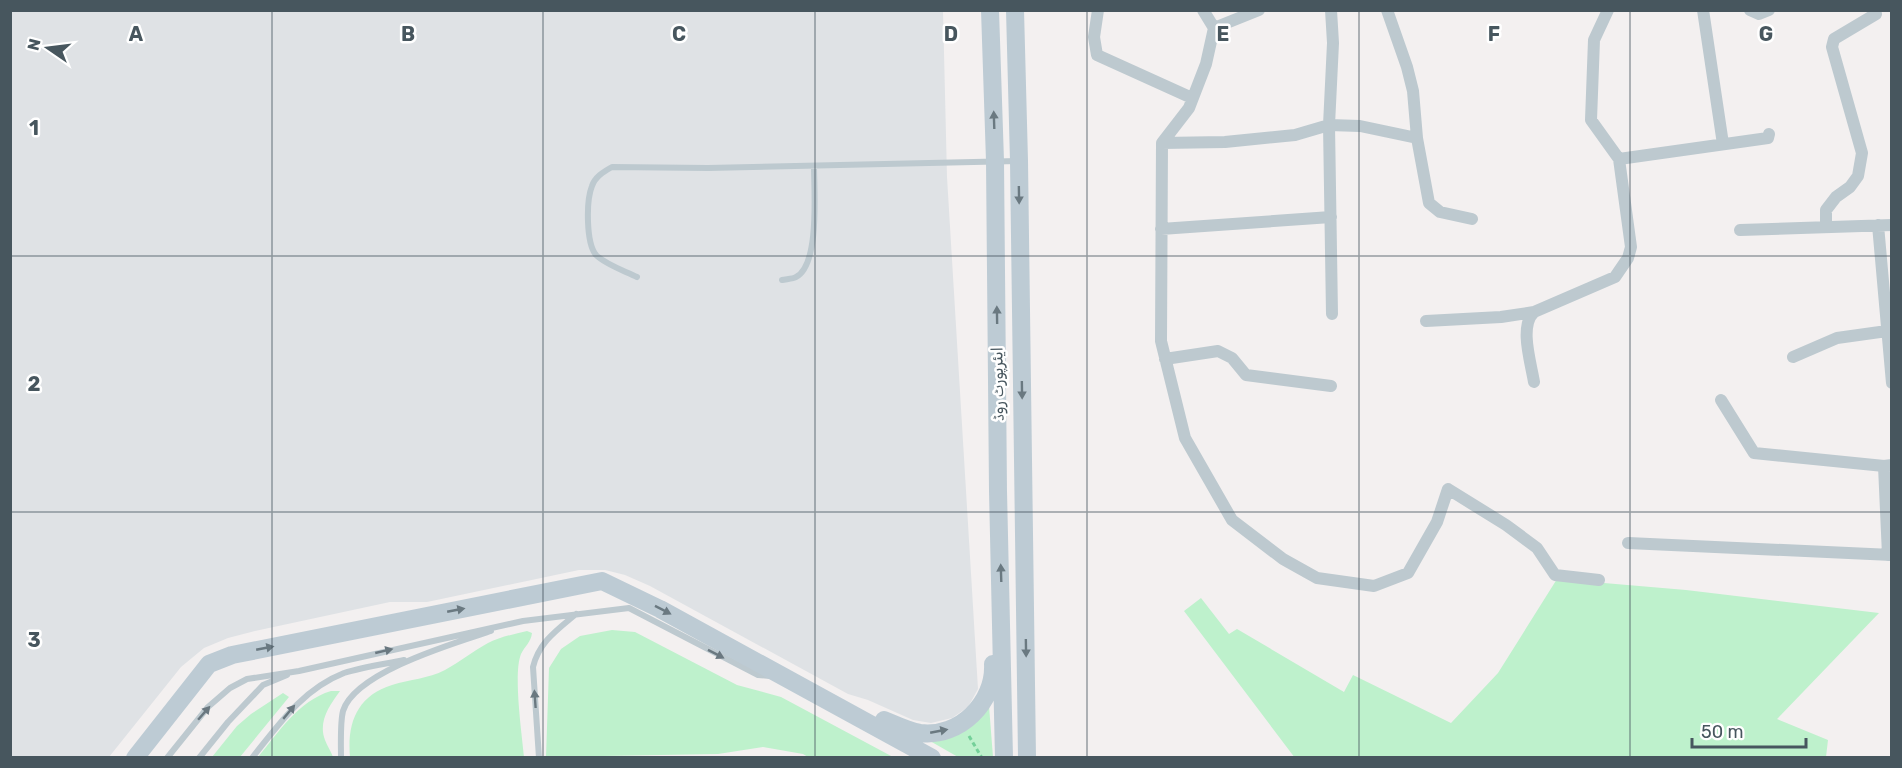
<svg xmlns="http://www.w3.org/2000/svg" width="1902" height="768" font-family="Rubik,'Noto Naskh Arabic',sans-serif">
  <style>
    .airport { fill: #dfe2e5 }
    .green { fill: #bef1cc }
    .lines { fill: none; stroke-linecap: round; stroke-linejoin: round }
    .path { stroke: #74d099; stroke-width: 3; stroke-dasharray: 4.5 3; stroke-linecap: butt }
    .lane { stroke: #bdc9cf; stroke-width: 6 }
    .street { stroke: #bdc9cf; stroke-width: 12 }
    .secondary { stroke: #bdcbd4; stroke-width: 18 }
    .oneway { fill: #6a7981 }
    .oneway2 { fill: #6a7880 }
    .grid { fill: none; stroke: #47565e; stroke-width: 1.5; stroke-opacity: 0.55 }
    .labels { text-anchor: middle; stroke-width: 5; stroke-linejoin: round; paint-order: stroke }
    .street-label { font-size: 16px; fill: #47565e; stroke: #fff }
    .grid-label { font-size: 20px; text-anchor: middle; font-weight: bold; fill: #47565e; stroke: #fff; stroke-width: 5; stroke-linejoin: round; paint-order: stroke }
  </style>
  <rect width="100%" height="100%" fill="#f3f0f0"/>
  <!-- airport -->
  <path class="airport" d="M10 11H943L947 177 978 689 968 707 952 718 931 723 913 720 868 700 848 694 650 586 625 575 605 570H579L427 602H390L255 631 228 638 204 648 181 667 109 757H11Z"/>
  <!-- green -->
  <path class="green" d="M1557 579 1686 590 1879 613 1777 719 1828 740 1826 757 1295 758 1184 611 1201 598 1229 634 1237 629 1344 692 1353 675 1451 723 1498 673Z
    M612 630 635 632 737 685 781 697 893 757H808L803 754 763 747 718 754 546 757 549 668 561 649 580 636Z
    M527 631 532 633C531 642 525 646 521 654 513 674 522 734 524 757H350C347 723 357 696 392 685 410 679 428 679 445 670 460 662 473 651 488 643 500 637 514 634 527 631Z
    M331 691H340C329 706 318 722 325 740 327 746 331 751 333 757H258C279 732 298 701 331 691Z
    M283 693 289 697 240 757H212L237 726 251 714Z
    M989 706 993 757H958L930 741Z"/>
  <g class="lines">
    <!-- path -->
    <path class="path" d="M969 736 982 758"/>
    <!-- lane -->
    <path class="lane" d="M637 277C625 271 606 265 596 255 586 243 586 201 592 186 595 177 603 172 612 167L708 168 1018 161
      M782 280C786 279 793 279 796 277 820 265 814 190 814 166
      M167 758 208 707 230 688 247 679 299 671 523 621 629 608 758 675 770 676
      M199 758 228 722 263 685 287 675
      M252 758C279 724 303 689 344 673 363 667 385 664 404 660
      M341 758C341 745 340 723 343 711 355 672 455 643 491 631
      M539 758 533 667C539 642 557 630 576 614"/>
    <!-- street -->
    <path class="street" d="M1098 10 1094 37 1097 55 1192 98
      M1203 10 1214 28 1259 10
      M1703 10 1723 144
      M1750 10 1759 14 1769 10
      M1214 28 1206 64 1189 108 1162 143 1225 142 1295 135 1329 125 1333 43 1331 10
      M1417 138 1429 203 1440 212 1472 219
      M1162 143 1161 341 1185 438 1232 520 1283 559 1317 578 1374 586 1408 573 1437 522 1448 489 1506 525 1537 548 1555 575 1599 580
      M1619 159 1768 138 1769 134
      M1878 225 1892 383
      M1826 227V210L1836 197 1850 187 1858 176 1862 153 1832 47 1834 39 1876 14
      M1161 229 1331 217
      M1740 230 1892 225
      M1332 314 1329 125 1360 126 1417 138 1413 91 1407 67 1387 10
      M1426 321 1501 317 1534 312
      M1793 357 1837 338 1887 331
      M1165 359 1218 351 1232 358 1246 375 1331 386
      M1534 382C1531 363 1519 326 1534 312L1615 277 1628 258 1631 247 1619 159 1591 120 1594 40 1608 10
      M1721 400 1754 453 1884 466 1892 465
      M1884 466 1888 555
      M1628 543 1892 555"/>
    <!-- secondary -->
    <path class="secondary" d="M990 10 995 161 998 491 1004 758
      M1015 10 1019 161 1027 758
      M884 720C896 725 908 731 920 733 960 738 995 702 993 664
      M135 758 209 664 232 655 602 581 660 609 932 758"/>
  </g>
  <!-- one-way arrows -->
  <defs><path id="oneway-solid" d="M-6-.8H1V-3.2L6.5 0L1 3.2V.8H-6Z" transform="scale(1.5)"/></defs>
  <g class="oneway">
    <use href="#oneway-solid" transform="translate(994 120) rotate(-92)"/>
    <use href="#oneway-solid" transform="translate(1019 195) rotate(89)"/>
    <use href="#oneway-solid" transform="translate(997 315) rotate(-91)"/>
    <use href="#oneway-solid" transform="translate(1022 390) rotate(89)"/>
    <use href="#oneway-solid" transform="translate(1001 573) rotate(-92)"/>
    <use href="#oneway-solid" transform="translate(456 610) rotate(-11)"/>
    <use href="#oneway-solid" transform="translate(663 610) rotate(27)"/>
    <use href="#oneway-solid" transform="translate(265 648) rotate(-11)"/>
    <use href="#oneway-solid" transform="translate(1026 648) rotate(89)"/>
    <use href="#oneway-solid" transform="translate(939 731) rotate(-11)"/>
  </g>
  <g class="oneway2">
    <use href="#oneway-solid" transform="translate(384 651) rotate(-13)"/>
    <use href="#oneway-solid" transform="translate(716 654) rotate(27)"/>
    <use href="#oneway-solid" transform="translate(535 699) rotate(-94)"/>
    <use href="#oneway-solid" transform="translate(289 712) rotate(-50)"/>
    <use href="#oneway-solid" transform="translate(204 713) rotate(-49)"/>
  </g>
  <!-- grid -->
  <path class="grid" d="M272 10V758M543 10V758M815 10V758M1087 10V758M1359 10V758M1630 10V758M10 256H1892M10 512H1892"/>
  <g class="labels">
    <!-- street labels -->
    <g class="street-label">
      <text transform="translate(997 384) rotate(-91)" y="6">ایئرپورٹ روڈ</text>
    </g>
  </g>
  <g class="grid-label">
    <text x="136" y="41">A</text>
    <text x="408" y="41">B</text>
    <text x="679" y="41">C</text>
    <text x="951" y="41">D</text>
    <text x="1223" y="41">E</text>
    <text x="1494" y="41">F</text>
    <text x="1766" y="41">G</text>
    <text x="34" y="135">1</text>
    <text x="34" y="391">2</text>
    <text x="34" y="647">3</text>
  </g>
  <!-- border -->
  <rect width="1902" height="768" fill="none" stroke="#47565e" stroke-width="24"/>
  <!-- north arrow -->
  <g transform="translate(48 48) rotate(284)" stroke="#ffffff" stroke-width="4.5" paint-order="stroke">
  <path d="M0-4.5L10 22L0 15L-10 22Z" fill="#47565e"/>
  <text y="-9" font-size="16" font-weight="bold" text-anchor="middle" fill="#47565e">N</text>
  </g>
  <!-- scale -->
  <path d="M1692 738v9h114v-9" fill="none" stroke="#47565e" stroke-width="3"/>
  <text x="1701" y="738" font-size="18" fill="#47565e" stroke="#ffffff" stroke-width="4.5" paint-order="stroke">50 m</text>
</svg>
